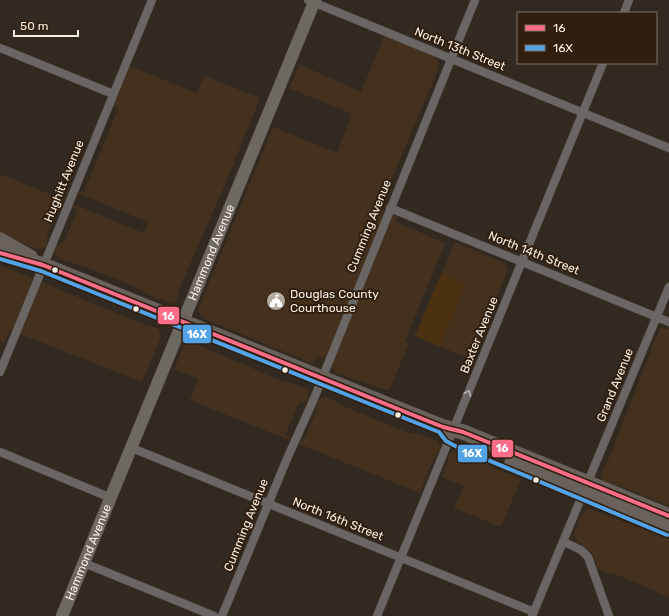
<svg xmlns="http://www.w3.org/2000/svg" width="669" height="616" font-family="Rubik,sans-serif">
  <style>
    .built { fill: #45301d }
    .green { fill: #4c3012 }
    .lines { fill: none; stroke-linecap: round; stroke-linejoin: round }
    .street-casing { stroke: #4c453e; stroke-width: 9 }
    .secondary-casing { stroke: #4c453e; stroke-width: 13 }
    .highway-casing { stroke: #4c453e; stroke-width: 16 }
    .street { stroke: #6a6663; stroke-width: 8 }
    .secondary { stroke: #6e6863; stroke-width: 12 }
    .highway { stroke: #69625c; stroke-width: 15 }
    .bus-1-casing { stroke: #301f0f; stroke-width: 7 }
    .bus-2-casing { stroke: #301f0f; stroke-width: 7 }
    .bus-1 { stroke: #fb6d88; stroke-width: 4 }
    .bus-2 { stroke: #53a3e8; stroke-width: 4 }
    .oneway { stroke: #b9b1aa }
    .bus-dot { fill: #faefe5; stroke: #301f0f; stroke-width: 1.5 }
    .labels { text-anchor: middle; stroke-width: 4; stroke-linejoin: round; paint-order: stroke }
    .street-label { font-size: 12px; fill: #faefe5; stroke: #301f0f }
    .poi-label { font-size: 12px; fill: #faefe5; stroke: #301f0f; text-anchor: start }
    .line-badge { stroke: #301f0f; stroke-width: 1.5 }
    .badge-label { font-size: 11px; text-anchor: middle; font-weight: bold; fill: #fff }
  </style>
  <rect width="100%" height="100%" fill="#322921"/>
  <!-- built -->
  <path class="built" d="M385 34 436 57 439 64 438 70 379 209 398 217 396 222 445 243 405 341 409 343 389 391 336 373 332 368 333 363 319 357 314 362H309L204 319 199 312V307L273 127 337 153 352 114 289 88 299 64 361 92Z
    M130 66 197 93 204 76 260 98 227 180 180 287 177 300 173 304 151 296 135 287 86 267 60 259 54 252 56 246 64 242 78 210 71 207 73 204 144 233 148 222 77 193 78 191 84 192 118 109 113 107Z
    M0 174 64 200 58 207 47 235V245L42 249H36L0 232Z
    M455 242 504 263 508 269 472 360 415 336Z
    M0 265 148 326 158 328 161 337 142 382 10 330 4 343 0 341Z
    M660 328 669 329V506L625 488 606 483 602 479 601 474 602 470 607 463Z
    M192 342 279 380 292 383 307 389 309 394 308 401 299 403 285 435 289 437V440L190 400 198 379 174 369 184 346 187 343Z
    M322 397 329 398 348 408 406 432 419 434 439 442 440 451 433 459 420 493 299 444 306 435 316 412 318 401Z
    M456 449 479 462 521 479 501 527 454 508 464 486 442 477 447 464 449 454Z
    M588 508 669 539V597L617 575 607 573 598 568 591 552 577 541 575 538 574 534 582 514Z"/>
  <!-- green -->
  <path class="green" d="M441 274 465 284 440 346 415 336Z"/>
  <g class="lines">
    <defs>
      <path id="street" d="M308 0 669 148
        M624 13 629 0
        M0 48 113 94
        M390 208 669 322
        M0 372 152 0
        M132 448 534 612
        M0 452 111 498
        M564 542 581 550 588 557 609 616
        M84 563 214 616
        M222 616 286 461 313 401 475 0
        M377 616 603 63
        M532 616 669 287"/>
      <g id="secondary">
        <path id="s1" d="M62 616 315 0"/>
      </g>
      <path id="highway" d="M0 240 30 257
        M0 253 43 265 408 413 443 427 463 432 669 516
        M512 463 669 529"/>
    </defs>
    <!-- street casing -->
    <use href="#street" class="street-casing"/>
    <!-- secondary casing -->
    <use href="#secondary" class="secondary-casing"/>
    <!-- highway casing -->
    <use href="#highway" class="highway-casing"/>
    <!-- street -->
    <use href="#street" class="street"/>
    <!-- secondary -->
    <use href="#secondary" class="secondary"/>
    <!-- highway -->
    <use href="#highway" class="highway"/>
    <defs>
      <path id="bus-1" d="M0 253 43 265 408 413 443 427 463 432 669 516"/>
      <path id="bus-2" d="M0 259 41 271 439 432 446 441 457 447 667 535"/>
    </defs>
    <!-- bus-1 casing -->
    <use href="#bus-1" class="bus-1-casing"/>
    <!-- bus-2 casing -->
    <use href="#bus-2" class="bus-2-casing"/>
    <!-- bus-1 -->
    <use href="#bus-1" class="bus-1"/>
    <!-- bus-2 -->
    <use href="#bus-2" class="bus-2"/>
  </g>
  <!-- one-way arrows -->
  <defs><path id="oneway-chevron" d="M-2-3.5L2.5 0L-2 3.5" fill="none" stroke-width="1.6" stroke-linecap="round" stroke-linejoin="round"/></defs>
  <use class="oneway" href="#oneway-chevron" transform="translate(468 393) rotate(-68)"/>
  <!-- icons -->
  <defs>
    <symbol id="civic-disc" viewBox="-11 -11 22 22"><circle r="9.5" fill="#b4aaa0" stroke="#301f0f"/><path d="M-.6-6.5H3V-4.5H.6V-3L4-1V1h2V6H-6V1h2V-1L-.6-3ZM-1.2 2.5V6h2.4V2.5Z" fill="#fff"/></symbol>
  </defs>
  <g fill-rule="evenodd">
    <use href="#civic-disc" x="265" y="290" width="22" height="22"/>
  </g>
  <!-- markers -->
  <g class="bus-dot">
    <circle cx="55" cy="270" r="3.5"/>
    <circle cx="136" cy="309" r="3.5"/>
    <circle cx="285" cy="370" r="3.5"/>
    <circle cx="398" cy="415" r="3.5"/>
    <circle cx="536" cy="480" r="3.5"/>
  </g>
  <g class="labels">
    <!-- street labels -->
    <g class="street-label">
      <text transform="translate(460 49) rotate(22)" y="4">North 13th Street</text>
      <text transform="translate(64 181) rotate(-68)" y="4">Hughitt Avenue</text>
      <text transform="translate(369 226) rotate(-68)" y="4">Cumming Avenue</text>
      <text dy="4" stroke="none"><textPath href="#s1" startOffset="393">Hammond Avenue</textPath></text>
      <text transform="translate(534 253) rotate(22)" y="4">North 14th Street</text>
      <text transform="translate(479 335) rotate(-68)" y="4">Baxter Avenue</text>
      <text transform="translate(615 385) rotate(-68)" y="4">Grand Avenue</text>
      <text transform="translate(338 519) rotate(22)" y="4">North 16th Street</text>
      <text transform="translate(246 525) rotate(-68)" y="4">Cumming Avenue</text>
      <text dy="4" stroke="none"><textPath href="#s1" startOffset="69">Hammond Avenue</textPath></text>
    </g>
    <!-- poi labels -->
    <g class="poi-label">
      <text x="290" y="298">Douglas County<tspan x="290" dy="14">Courthouse</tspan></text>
    </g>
  </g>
  <g class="line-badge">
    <rect x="157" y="306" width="23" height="19" rx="4" fill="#fb6d88"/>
    <rect x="182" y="324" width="30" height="20" rx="4" fill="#53a3e8"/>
    <rect x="491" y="439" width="23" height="19" rx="4" fill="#fb6d88"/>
    <rect x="457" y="444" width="31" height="19" rx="4" fill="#53a3e8"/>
  </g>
  <g class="badge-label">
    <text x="168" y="320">16</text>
    <text x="197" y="338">16X</text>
    <text x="502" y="452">16</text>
    <text x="472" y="457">16X</text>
  </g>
  <!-- legend -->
  <rect x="517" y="12" width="140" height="52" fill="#301f0f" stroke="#817265"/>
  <rect x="525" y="25" width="20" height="6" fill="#fb6d88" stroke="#817265"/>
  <text x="553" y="32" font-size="12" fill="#faefe5">16</text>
  <rect x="525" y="45" width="20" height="6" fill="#53a3e8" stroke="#817265"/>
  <text x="553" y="52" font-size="12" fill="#faefe5">16X</text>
  <!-- scale -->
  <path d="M14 30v6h64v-6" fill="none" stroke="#faefe5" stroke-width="2"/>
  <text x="20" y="30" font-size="12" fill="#faefe5" stroke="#301f0f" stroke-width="3" paint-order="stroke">50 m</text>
</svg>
